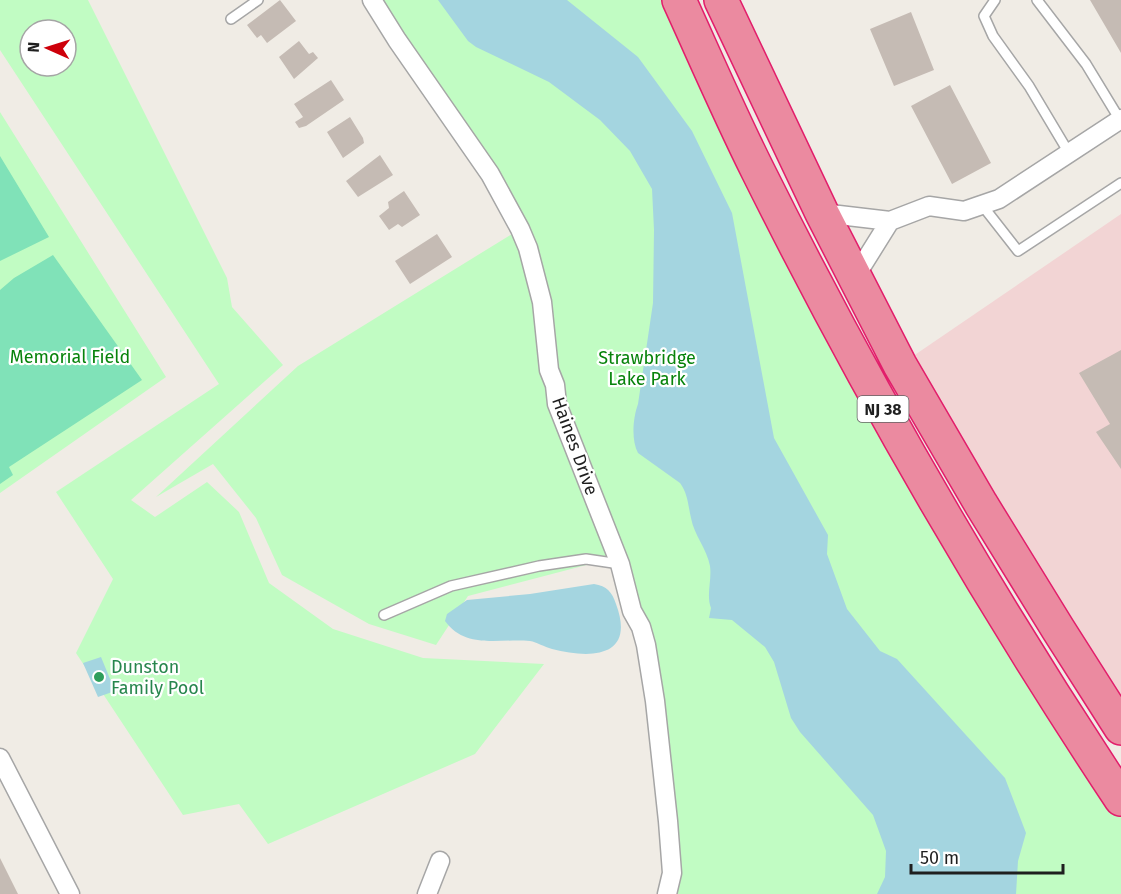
<svg xmlns="http://www.w3.org/2000/svg" width="1121" height="894" font-family="'Fira Sans',sans-serif">
  <style>
    .commercial { fill: #f2d4d4 }
    .park { fill: #c1fcc3; fill-rule: evenodd }
    .pitch { fill: #80e2b8 }
    .water { fill: #a4d5e0 }
    .building { fill: #c5bbb4 }
    .lines { fill: none; stroke-linecap: round; stroke-linejoin: round }
    .lane-casing { stroke: #a6a6a6; stroke-width: 12 }
    .street-casing { stroke: #a6a6a6; stroke-width: 21 }
    .highway-casing { stroke: #e21e6b; stroke-width: 36 }
    .lane { stroke: #fff; stroke-width: 9 }
    .street { stroke: #fff; stroke-width: 18 }
    .highway { stroke: #eb8aa0; stroke-width: 33 }
    .leisure-dot { fill: #2e9e5b; stroke: #fff; stroke-width: 2 }
    .labels { text-anchor: middle; stroke-width: 4.5; stroke-linejoin: round; paint-order: stroke }
    .shield { fill: #fff; stroke: #626262; stroke-width: 1.5 }
    .shield-label { font-size: 16px; font-weight: bold; fill: #1f1f1f }
    .park-label { font-size: 18px; fill: #07830b; stroke: #fff }
    .street-label { font-size: 18px; fill: #1f1f1f; stroke: #fff }
    .leisure-label { font-size: 18px; fill: #27864d; stroke: #fff; text-anchor: start }
  </style>
  <rect width="100%" height="100%" fill="#f0ece5"/>
  <!-- commercial -->
  <path class="commercial" d="M1121 214V728L900 365Z"/>
  <!-- park -->
  <path class="park" d="M0 0H88L227 278 232 307 283 365 131 500 155 517 207 482 239 512 269 583 333 629 423 658 544 664 475 754 268 844 239 804 183 815 76 653 113 579 56 492 219 384 0 50ZM30 30H66V66H30Z
    M372 0H679L757 169 1121 799V894H665L646 645 617 557 468 596 436 645 369 624 282 575 256 518 213 464 156 497 298 366 520 229Z
    M0 112 166 377 0 493Z"/>
  <!-- pitch -->
  <path class="pitch" d="M0 156 49 237 0 261Z
    M53 255 142 380 9 467 13 475 0 484V290L14 278Z"/>
  <!-- water -->
  <path class="water" d="M438 0H567L638 57 692 131 732 213 774 438 828 535 827 554 847 609 880 651 897 659 1005 778 1026 833 1018 861 1016 894H877L885 877 886 851 873 815 800 732 791 718 774 662 765 647 732 620 709 618 711 608C706 595 712 580 710 566 707 549 694 535 691 518 688 505 688 494 680 483L638 453C631 440 633 418 638 404L653 303 654 230 652 189 630 151 600 120 549 82 476 47 468 41Z
    M594 584C607 586 612 592 616 604 636 658 591 659 552 649 544 647 537 642 530 641 500 638 466 650 445 621L447 614 467 600 530 594Z
    M101 657 115 691 98 697 83 663Z"/>
  <!-- building -->
  <path class="building" d="M280 0 296 21 267 43 261 35 257 38 247 25Z
    M1090 0H1121V53Z
    M911 12 934 70 894 86 870 29Z
    M299 41 309 54 313 52 318 58 294 79 279 57Z
    M331 80 344 100 306 126 299 128 295 122 303 117 294 104Z
    M950 85 991 163 952 184 911 106Z
    M350 117 363 138 364 143 343 158 327 132Z
    M380 155 393 175 358 197 346 181Z
    M404 191 420 215 402 227 398 224 389 230 379 216 389 208 388 202Z
    M437 234 452 257 410 284 395 261Z
    M1121 350V469L1096 432 1110 424 1079 373Z
    M0 858 18 894H0Z"/>
  <g class="lines">
    <defs>
      <path id="lane" d="M995 0 984 16 993 36 1029 86 1069 153
        M1037 0 1086 64 1120 120
        M231 19 258 0
        M982 205 1018 251 1121 183
        M384 615 451 586 539 566 586 559 620 564"/>
      <path id="street" d="M372 0 397 40 490 174 520 229 528 248 542 302 549 370 555 385 557 404 620 564 632 611 641 627 646 645 655 701 668 821 672 873 667 894
        M822 213 890 221 855 277
        M890 221 929 206 964 211 999 199 1121 119
        M0 758 70 894
        M427 894 440 861"/>
      <path id="highway" d="M679 0C705 57 730 115 758 171 866 388 987 597 1121 799
        M721 0 822 213 900 365 981 504 1058 629 1121 728"/>
    </defs>
    <!-- lane casing -->
    <use href="#lane" class="lane-casing"/>
    <!-- street casing -->
    <use href="#street" class="street-casing"/>
    <!-- highway casing -->
    <use href="#highway" class="highway-casing"/>
    <!-- lane -->
    <use href="#lane" class="lane"/>
    <!-- street -->
    <use href="#street" class="street"/>
    <!-- highway -->
    <use href="#highway" class="highway"/>
  </g>
  <!-- markers -->
  <circle class="leisure-dot" cx="99" cy="677" r="6"/>
  <g class="labels">
    <!-- shield labels -->
    <rect class="shield" x="857.5" y="396" width="51" height="26" rx="4.5"/>
    <g class="shield-label">
      <text x="883" y="415">NJ 38</text>
    </g>
    <!-- park labels -->
    <g class="park-label">
      <text x="70" y="363">Memorial Field</text>
      <text x="647" y="364">Strawbridge<tspan x="647" dy="21">Lake Park</tspan></text>
    </g>
    <!-- street labels -->
    <g class="street-label">
      <text transform="translate(575 446) rotate(70)" y="6">Haines Drive</text>
    </g>
    <!-- leisure labels -->
    <g class="leisure-label">
      <text x="111" y="673">Dunston<tspan x="111" dy="21">Family Pool</tspan></text>
    </g>
  </g>
  <!-- north arrow -->
  <g transform="translate(48 48) rotate(273)"><circle r="28" fill="#ffffff" stroke="#a5a5a5" stroke-width="1.5"/>
  <path d="M0-4.5L10 22L0 15L-10 22Z" fill="#ce000a"/>
  <text y="-9" font-size="16" font-weight="bold" text-anchor="middle" fill="#1f1f1f">N</text>
  </g>
  <!-- scale -->
  <path d="M911 864v9h152v-9" fill="none" stroke="#1f1f1f" stroke-width="3"/>
  <text x="920" y="864" font-size="18" fill="#1f1f1f" stroke="#ffffff" stroke-width="4.5" paint-order="stroke">50 m</text>
</svg>
